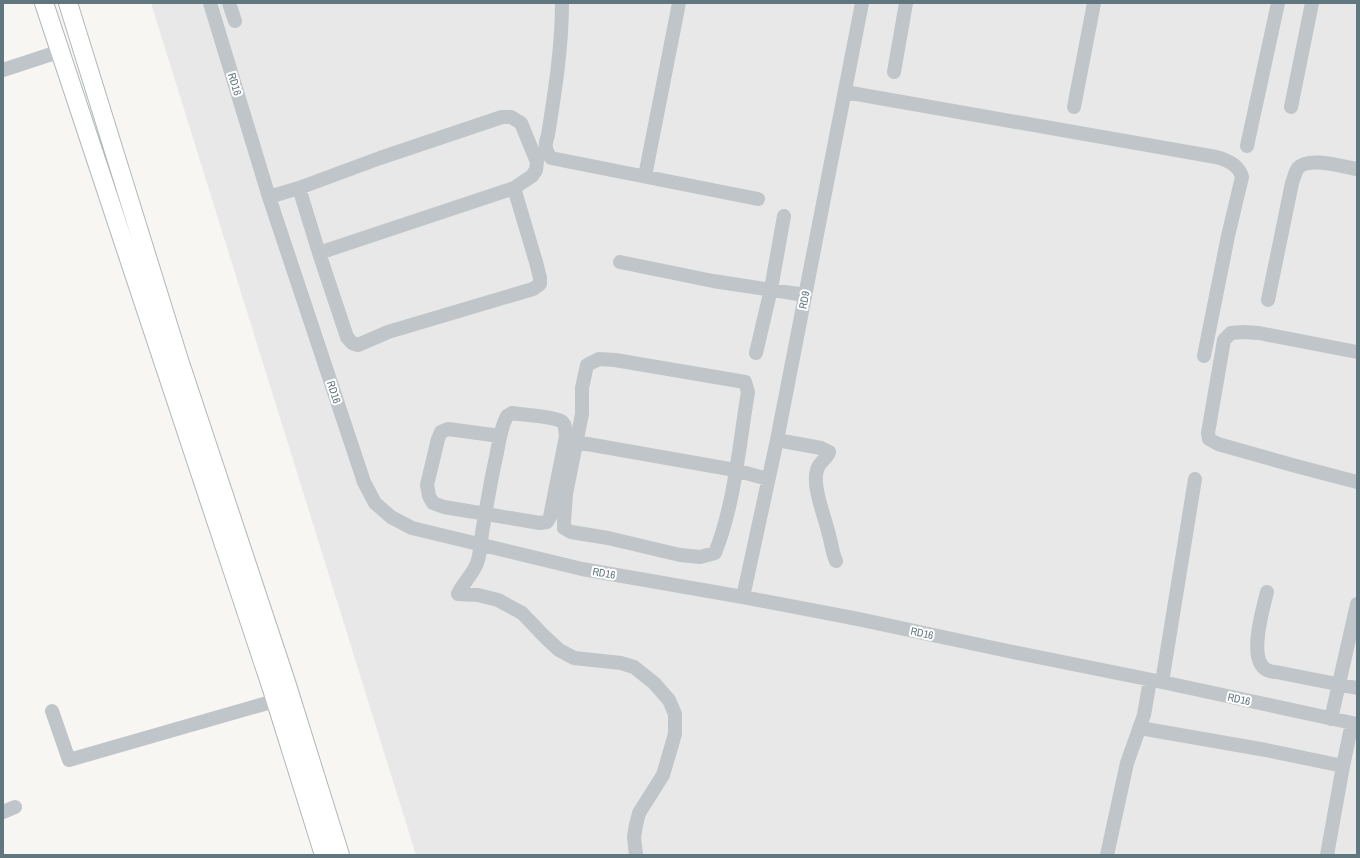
<svg xmlns="http://www.w3.org/2000/svg" width="1360" height="858" font-family="'Archivo Narrow',sans-serif">
  <style>
    .built { fill: #e7e8e7 }
    .lines { fill: none; stroke-linecap: round; stroke-linejoin: round }
    .major-casing { stroke: #b1b8ba; stroke-width: 20 }
    .minor { stroke: #bfc5c8; stroke-width: 14 }
    .major { stroke: #fff; stroke-width: 18 }
    .labels { text-anchor: middle; stroke-width: 4; stroke-linejoin: round; paint-order: stroke }
    .street-label { font-size: 11px; fill: #61777f; stroke: #fff }
  </style>
  <rect width="100%" height="100%" fill="#f7f6f3"/>
  <!-- built -->
  <path class="built" d="M151 3H1357V855H416Z"/>
  <g class="lines">
    <defs>
      <path id="major" d="M44 3 272 689 324 855
        M68 3 179 360 286 682 340 855"/>
    </defs>
    <!-- major casing -->
    <use href="#major" class="major-casing"/>
    <!-- minor -->
    <path class="minor" d="M210 3 269 197 364 482 375 503 391 517 412 528 582 569 743 597 858 619 1008 651 1162 682 1357 724
      M229 3 235 21
      M562 3C562 47 555 91 548 135 545 144 544 149 551 158L758 199
      M3 70 61 51
      M894 72 906 3
      M845 92 1216 157C1228 160 1239 165 1242 177L1228 236 1204 356
      M1074 107 1094 3
      M1291 107 1312 3
      M1247 146 1278 3
      M645 176 679 3
      M299 188 319 253 347 337 352 343 358 345 388 332 533 289 540 284V278L536 262 514 188
      M269 197 299 188 380 158 502 117H511L521 123 537 162 536 170 532 176 514 188 319 253
      M620 262 713 281 805 295
      M1268 300 1292 183C1294 178 1295 172 1298 168 1309 156 1343 167 1357 169
      M1357 352 1259 333 1243 332 1231 333 1224 340 1208 433 1209 439 1218 444 1296 466 1357 482
      M756 353 771 289 784 216
      M599 359 615 360 745 382 748 392C739 445 735 503 715 553L700 557 680 555 608 538 571 532 564 528V521L566 494 582 414V388L587 365Z
      M500 436 448 429 441 432 438 439 427 485 429 496 433 503 444 507 540 523 547 522 550 517 566 436C565 430 566 424 561 421 552 416 524 415 512 413L507 416C500 429 499 444 496 457 491 480 487 503 483 527 481 537 481 549 478 560 475 573 463 582 458 594L478 595 498 600 522 613 545 637 559 650 574 658 621 663 634 667 654 683 669 700 675 714V734L663 775 639 813 636 825 634 837 636 855
      M777 440 821 448 829 452C827 459 819 462 817 470 812 485 824 515 828 531 831 541 832 552 836 561
      M576 442 735 470 768 479
      M1267 592C1263 609 1247 660 1267 670 1269 671 1273 672 1276 672L1357 688
      M743 597 777 440 862 3
      M1162 682 1195 479
      M52 711 69 760 285 698
      M1331 719 1357 604
      M1140 728 1266 750 1343 766 1327 855
      M1343 766 1352 723
      M3 812 15 807
      M1107 855 1127 763 1144 715 1150 680"/>
    <!-- major -->
    <use href="#major" class="major"/>
  </g>
  <g class="labels">
    <!-- street labels -->
    <g class="street-label">
      <text transform="translate(235 84) rotate(73)" y="4">RD16</text>
      <text transform="translate(804 300) rotate(-79)" y="4">RD9</text>
      <text transform="translate(334 392) rotate(72)" y="4">RD16</text>
      <text transform="translate(604 573) rotate(10)" y="4">RD16</text>
      <text transform="translate(922 633) rotate(12)" y="4">RD16</text>
      <text transform="translate(1239 699) rotate(12)" y="4">RD16</text>
    </g>
  </g>
  <!-- border -->
  <rect width="1360" height="858" fill="none" stroke="#61777f" stroke-width="8"/>
</svg>
